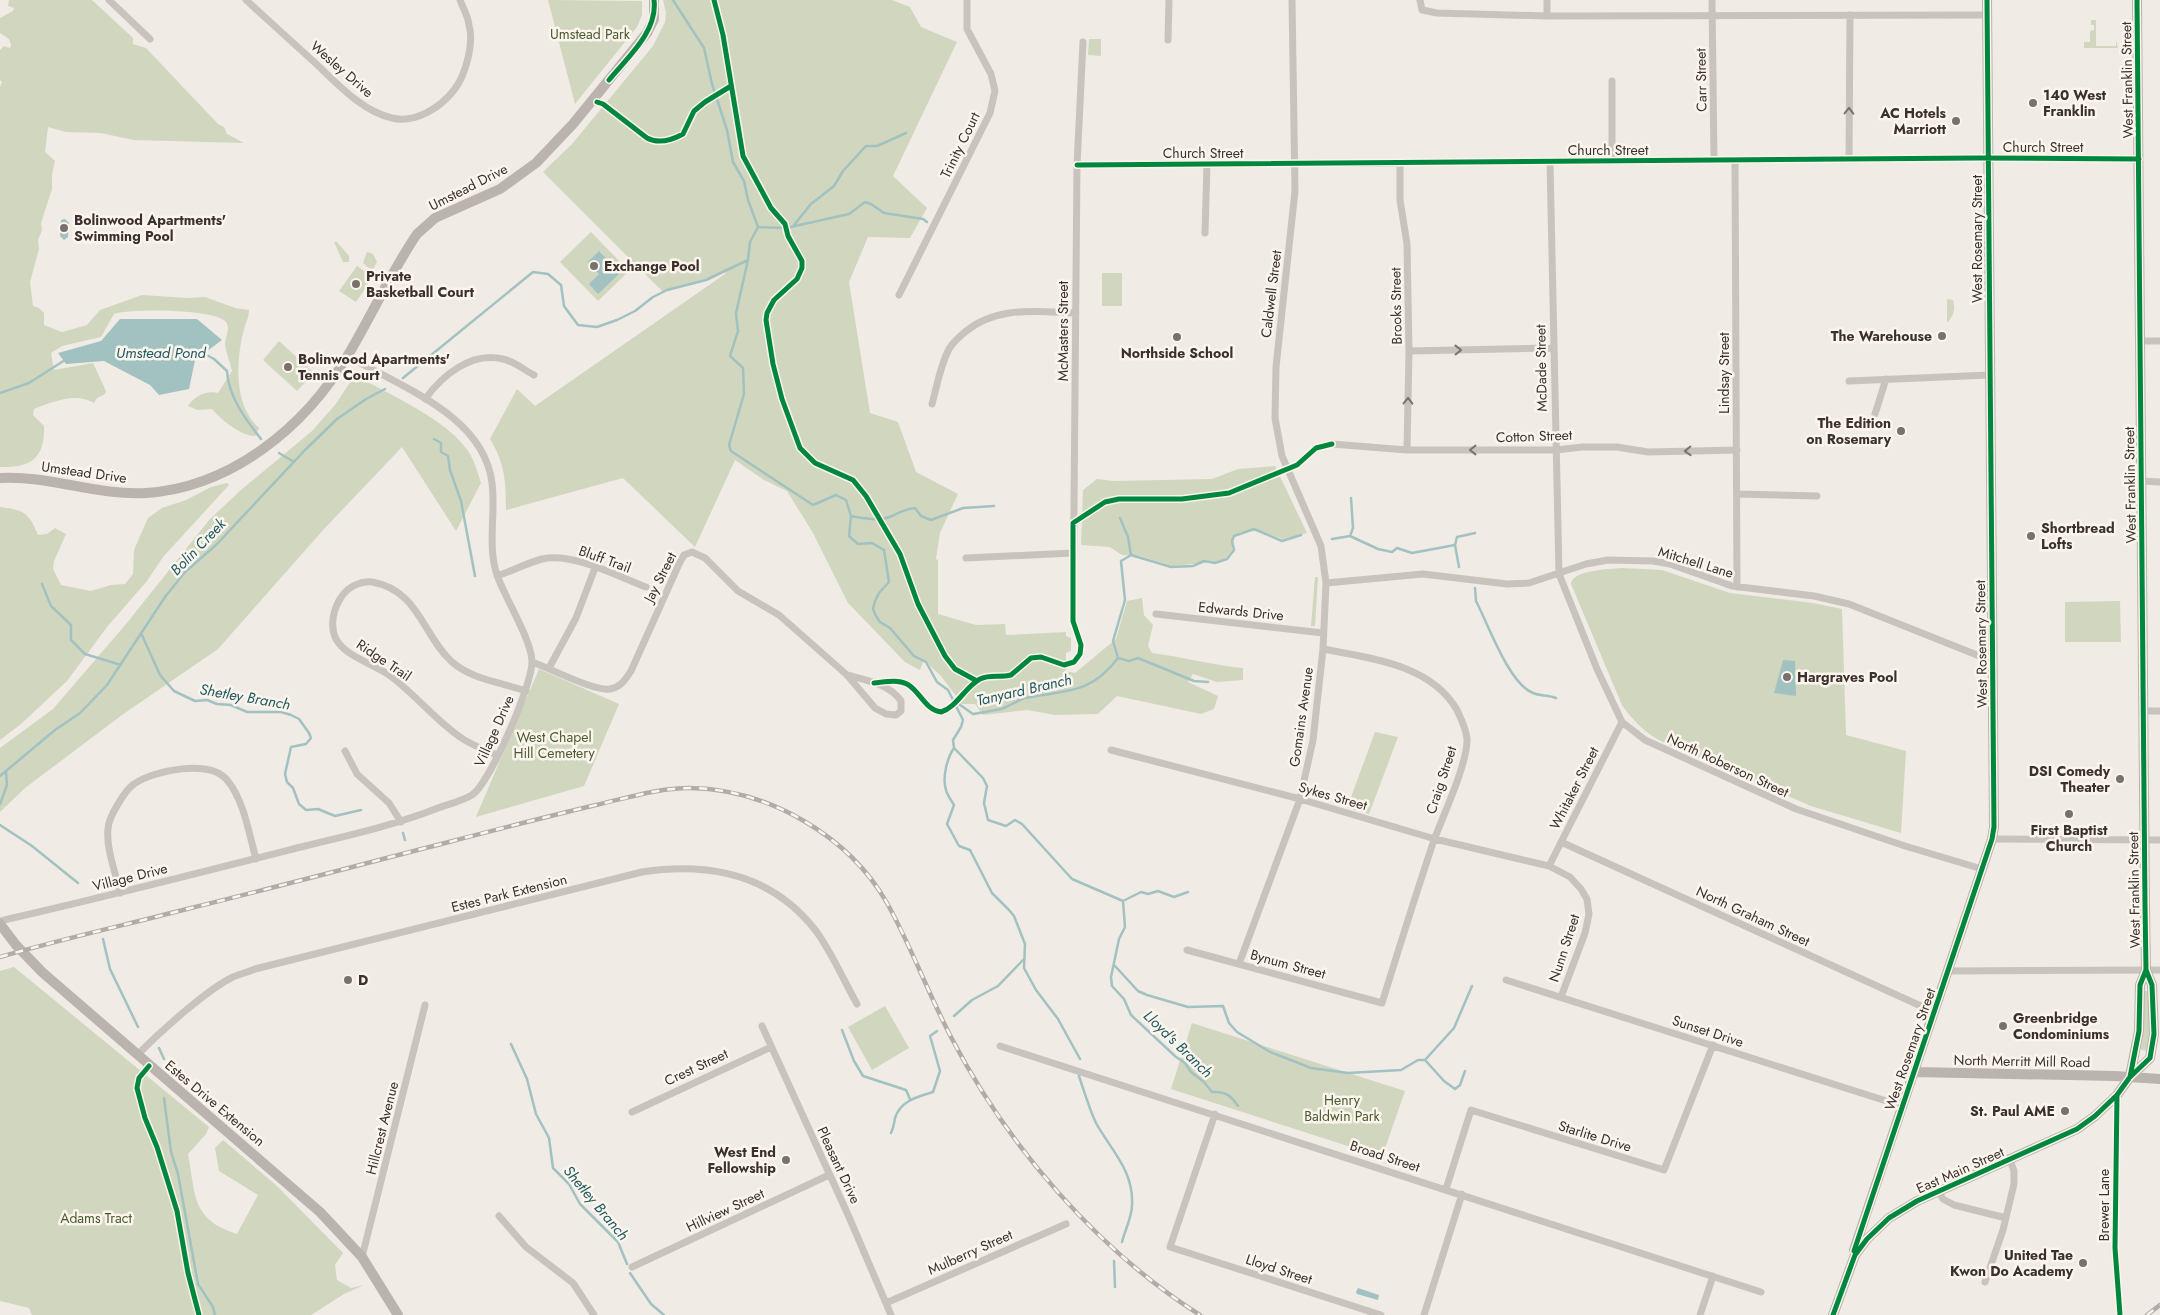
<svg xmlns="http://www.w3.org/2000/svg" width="2160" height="1315" font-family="Jost,sans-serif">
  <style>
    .green { fill: #d1d6bf }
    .water { fill: #a1c2c1 }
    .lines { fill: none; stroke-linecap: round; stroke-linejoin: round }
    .stream { stroke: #a1c2c1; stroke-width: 2.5 }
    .street { stroke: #c9c3be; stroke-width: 7 }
    .secondary { stroke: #bab3ae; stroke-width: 10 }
    .rail-casing { stroke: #b1aca8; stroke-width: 4.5 }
    .rail { stroke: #fbf5ee; stroke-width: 2.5; stroke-dasharray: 8; stroke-linecap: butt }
    .cycleway-casing { stroke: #fbf5ee; stroke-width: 8 }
    .cycleway { stroke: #00873e; stroke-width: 5 }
    .oneway { stroke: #7b726d }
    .poi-dot { fill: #7a716c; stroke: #fbf5ee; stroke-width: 2 }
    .labels { text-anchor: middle; stroke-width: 5; stroke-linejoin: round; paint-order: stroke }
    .park-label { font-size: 14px; fill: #4a5a2e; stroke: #fbf5ee }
    .street-label { font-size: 14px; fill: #3b302b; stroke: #fbf5ee }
    .poi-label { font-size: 14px; font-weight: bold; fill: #3b302b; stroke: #fbf5ee; text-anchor: start }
    .water-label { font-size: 15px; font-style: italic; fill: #1f5a5e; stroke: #fbf5ee }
  </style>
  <rect width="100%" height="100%" fill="#f0ebe5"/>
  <!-- green -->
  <path class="green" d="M9 0H92L133 38V44L146 48 218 124 224 127 227 134 244 143 133 140 101 133 66 132 48 127 45 152 55 161 52 175V189L41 223 42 230 38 240 39 249 30 282 33 306 39 308 44 313V325L62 332 87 325 100 310 142 295 187 298 205 297 235 308 249 310C249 317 246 322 244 329 236 360 233 405 259 428L255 436C240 436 221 419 212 409L197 410 188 406C194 396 207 390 218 393L232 371C230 362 226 353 225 344 225 336 231 330 226 322 217 309 128 308 114 314L101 337 62 346 51 353 54 370 93 363 106 391 105 394 97 398 94 403C75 392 53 402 34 409L33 415 44 426C45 459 30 468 0 467V87L2 82 0 80V50L4 46 10 48 11 45 9 39 0 33V18L13 11 14 8 8 6Z
    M548 0 642 1V15L637 27 575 104Z
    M663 0H892L910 7 921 27 957 42 893 176 927 208 910 238 868 237 849 282 870 413 898 422 916 472 958 494 940 533 936 559 938 560V614L976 625 1005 624 1006 635 1066 632V636L1071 638V651L1066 653V671L1075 673 1116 639 1127 601 1142 598 1144 615 1153 625 1148 646 1152 653C1183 657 1212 665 1243 668V680L1217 682 1193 674 1188 682 1218 696 1214 709 1201 714 1117 696 1098 714 1055 715 1027 710 983 715 975 704H962L941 676 924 660 920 670 905 662 848 603 813 533 787 491 764 480 735 460 695 547 623 478 506 510C506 481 505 464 490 439L517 389 535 406 725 274 726 270 712 277 663 292 543 172 572 144 653 46 665 22 666 13Z
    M2091 20H2096V46H2116V40L2118 48H2084V42H2090V31L2094 30V25H2091Z
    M1089 39H1101V56L1088 55Z
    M591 232 629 271 598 301 560 262Z
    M334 242H337L349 256V262H343Z
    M367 252 373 254 377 262 372 271 363 263Z
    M357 266 373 277 356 302 339 291Z
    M1102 273H1122V306H1102Z
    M1947 299 1953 300C1956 310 1953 316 1947 323Z
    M279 341 314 373 297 391 263 360Z
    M355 375C389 395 450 420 470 454 475 463 478 473 481 483L456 531 402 447 324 529 218 649 122 715 25 788 0 812V748L53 709 126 624 210 519 241 490 312 431 335 405Z
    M1275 466 1307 533 1283 539 1260 531 1242 532 1232 537V550L1226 558 1215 562 1172 566 1140 556 1122 555 1110 547 1081 545 1083 490 1097 479 1113 481 1212 479 1238 469Z
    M227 483 229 485 163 557 147 581 107 627 67 681 21 724 0 740V507C23 510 29 512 38 535L47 534 55 528 66 534 54 561 53 569 61 585 91 591 111 585 125 584 133 574 134 550 148 518 162 508 186 500 211 487Z
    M1622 568 1662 570 1730 593 1813 603 1842 609 1846 735 1906 751 1901 833 1811 806 1665 743C1646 734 1634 722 1622 705L1571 584C1572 570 1610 569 1622 568Z
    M1315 577H1318L1315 626H1311Z
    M2120 601 2121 642H2065V602Z
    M539 669 619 704 584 786 476 817Z
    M1375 732 1398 737 1369 814 1347 808Z
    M14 967 209 1127 206 1134 188 1154C196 1196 191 1219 237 1234L258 1195 219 1171 215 1148 223 1140 277 1186 343 1253 335 1265 337 1280 351 1288 364 1285 344 1294 311 1315H32L29 1308 0 1301V971Z
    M2144 991H2149V1044L2146 1051 2140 1049 2144 1030Z
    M885 1006 909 1048 872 1070 848 1027Z
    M1192 1023 1405 1091 1382 1157 1171 1089Z"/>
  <!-- water -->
  <path class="water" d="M65 219 69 223 68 237 64 240 60 236 61 220Z
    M599 251 620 273 598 294 589 284 599 274 588 262Z
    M120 319H197L222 340 195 360 189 389 159 395 150 385 104 361 66 364 58 353 101 341Z
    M1783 660 1795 661 1796 696 1774 693Z
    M1358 1288 1379 1295 1378 1300 1357 1294 1356 1292Z"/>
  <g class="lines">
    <!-- stream -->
    <path class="stream" d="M794 225 811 204 834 186 843 171 866 146H877L906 133
      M758 227 786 228 849 214 865 202 871 204 884 213 923 219 927 222
      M748 260 736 313 738 331 730 356 743 368 744 394 729 445 731 451 813 505 836 495 846 500 851 516 849 536 858 544 872 543 884 550 889 582 879 593 875 601 873 609 876 616 880 622 890 628 914 656 926 662 937 682 948 690 963 720 961 727 953 740 954 748 983 778 987 786 984 803 988 820 1006 826 1015 820 1022 824 1072 879 1123 901 1125 927 1119 939 1111 977 1112 986 1124 999 1131 1015 1176 1057 1185 1063 1191 1072 1204 1082 1212 1092C1226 1091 1231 1096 1238 1106
      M201 352 214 359 227 371C228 396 246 420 261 439
      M403 378 533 272 548 274 561 285 564 306 578 325 597 327 617 320 635 311 653 297 667 290 706 280 748 260 750 242 758 227 748 200 744 181 733 162 727 130 712 84 704 48 673 0
      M0 393 29 383 65 360
      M434 439 441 443V452L448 456 450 470 461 501 475 576
      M279 453 294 462
      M851 516C864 518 879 522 892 516 901 512 905 509 915 508L921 516 931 520 963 508 994 506
      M1120 518 1128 537 1131 555
      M1350 536 1353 528 1351 498
      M1332 539 1350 536 1378 549 1392 552 1397 548 1412 553 1455 545 1457 537 1475 533
      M1455 545 1459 567
      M42 584 51 606 71 625V640L85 654 121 665
      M1475 588 1476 601C1488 624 1509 684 1533 693 1540 696 1548 695 1556 698
      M141 633 160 675 174 691 195 701 207 700 217 704 231 705 247 712H281L291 715 299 719 309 733 311 738 306 744 291 747 285 774 287 782 293 788 299 804 306 810 318 809 335 816 361 810
      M1118 658 1129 661 1138 658 1194 681 1208 682
      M956 702 973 714C983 712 994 711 1004 708 1011 705 1018 700 1025 698 1066 690 1090 695 1118 658L1113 641 1125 600 1121 561 1131 555 1171 567 1193 566 1204 561 1215 563 1227 559 1234 550 1232 541 1234 536 1254 529 1282 541 1301 535
      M954 748C947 758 942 778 946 790 947 795 951 800 954 805L947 824 959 846 970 850 992 893 1009 910 1014 916 1025 944 1024 968 1036 990 1058 1019 1080 1059
      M0 776 55 730 80 713 107 685 165 597 185 572 216 545 305 450 337 419 366 399 385 389
      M0 804 7 785 6 772
      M0 825 32 846 78 883
      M403 833 405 840
      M1123 901 1141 892 1148 894 1158 891 1174 897 1188 892
      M103 939 110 969 138 1027
      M1115 966 1138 991 1147 995 1188 1007 1223 1006 1229 1023 1237 1032 1270 1052 1311 1068 1348 1073 1401 1070 1418 1060H1425L1454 1028 1472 986
      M954 1016 972 1000 998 986 1023 960
      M842 1030 854 1061 863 1076 906 1090 910 1099
      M511 1044 527 1079 536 1114 549 1138 553 1168 569 1184 580 1204 618 1242 627 1264
      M159 1048 164 1059
      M1425 1060 1444 1081 1455 1089 1460 1085 1465 1071
      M1079 1076C1084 1091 1089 1108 1096 1123 1111 1150 1134 1171 1132 1205 1132 1217 1125 1230 1122 1242
      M164 1098 171 1152 178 1174 198 1284 213 1307 215 1315
      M891 1133C894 1127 894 1123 895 1118 901 1100 918 1097 933 1092L940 1071 930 1036 937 1031
      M1114 1261 1115 1287
      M630 1273 651 1304 664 1315"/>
    <!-- street -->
    <path class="street" d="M109 0 150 39
      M246 0C268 20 291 41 313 61 336 82 361 111 392 118 415 124 441 107 454 90 466 75 474 43 469 25 468 16 463 8 460 0
      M1420 0 1422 10 1437 13 1547 16 1987 15
      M1547 0V16
      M1712 0 1714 160
      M1168 40 1169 0
      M1849 159 1850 15
      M1735 160 1737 587
      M1612 161V81
      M1550 162 1559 574 1597 669 1622 722 1645 740 1796 809 1905 846 1982 869
      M1400 163V200L1407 244 1409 351 1407 450
      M1077 165 1978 158 2139 159
      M1205 233 1207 164
      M899 295 990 113 995 91 991 74 967 29V0
      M2141 341H2160
      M1409 351 1554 348
      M1849 381 1989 375
      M425 399C442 376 471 351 503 359 514 361 524 370 534 375
      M932 404C937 386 940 366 949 349 953 342 959 337 965 332 997 305 1037 312 1076 313
      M1875 414 1886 379
      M1332 444 1407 450H1556L1582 447H1617L1648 452 1737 450
      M2141 481 2160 482
      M1737 494 1817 496
      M966 558 1073 553
      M497 576C512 571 527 563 542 559 573 552 617 576 646 587
      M1326 583 1423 574 1507 584 1529 583 1586 564 1608 560 1653 561 1670 564 1732 586 1814 596 1849 604 1982 657 1992 658
      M1156 614 1323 633
      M1073 621 1077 165 1083 42
      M532 662C550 668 595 692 610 689 621 687 625 680 631 671L679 564 684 555 692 552 705 558 738 591 779 615 847 675 875 708 886 714 896 715 901 711V701C890 684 866 680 847 675
      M549 668 576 618 595 568
      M2143 711H2160
      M1111 750 1300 799 1435 839 1549 866 1570 877 1581 889 1587 899 1589 914 1585 933 1561 997
      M345 751 357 774 389 803 401 822
      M497 755C485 750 471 745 460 737 434 719 414 693 389 675 372 663 346 657 336 639 329 625 334 607 342 596 349 586 361 581 372 582 419 590 423 636 452 662 473 680 501 682 526 691
      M1992 839 2160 840
      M1561 842 1934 1012
      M1549 866 1622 722
      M120 893C116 873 106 850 108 829 108 818 125 790 134 784 154 770 210 759 227 780 244 800 249 834 256 859
      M0 921C102 898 203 872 305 846 350 835 395 825 438 808 449 804 462 801 472 795 490 783 533 683 532 661 531 639 505 598 497 575 487 545 496 514 492 483 484 415 400 387 348 356
      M1187 950 1382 1003C1399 948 1416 894 1434 840 1443 816 1468 762 1467 739 1466 728 1461 719 1457 710 1431 664 1369 658 1323 649
      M1239 964 1300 799 1313 740 1323 649 1326 583 1321 546 1282 456 1275 418 1276 367 1295 191 1292 0
      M1948 971 2160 970
      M1506 980 1902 1106
      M762 1026 849 1217 891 1315
      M1000 1046 1761 1292
      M137 1055C159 1033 206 990 233 977 240 974 248 972 255 969L642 872C709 862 772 874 816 931 832 953 844 981 857 1004
      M2117 1095 2115 1248 2120 1315
      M632 1112 771 1047
      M1215 1114 1170 1247 1381 1315
      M1446 1189 1471 1110 1664 1170 1713 1045
      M1939 1192 1943 1199 1954 1205 2006 1218
      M499 1216 526 1247 573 1283 594 1315
      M362 1257 425 1005
      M632 1267 829 1175
      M1985 1282 2003 1230 2014 1184V1171L2010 1160
      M886 1303 1066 1224
      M1424 1315 1462 1194
      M1700 1315 1713 1276"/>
    <!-- secondary -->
    <path class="secondary" d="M0 478C49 475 97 496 146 493 232 487 305 427 348 355 372 315 391 272 417 234L435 218 500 189 536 163 573 124 647 33 654 19V0
      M0 924 16 945 42 972 320 1212 362 1257 398 1315
      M1914 1072 2115 1076 2160 1079
      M2130 1076 2139 1031 2140 985 2146 970
      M1854 1250 1992 839 1994 827 1987 0
      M1833 1315 1855 1255 1867 1239 1889 1218 1917 1201 2077 1129 2095 1116 2117 1095 2130 1077 2150 1058 2154 1034 2152 985 2146 970 2145 905 2137 0"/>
    <defs>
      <path id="rail" d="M0 957C62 939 125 925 187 909 273 888 359 865 445 843 495 830 545 817 596 805 627 798 658 788 690 788 768 789 849 836 887 903 911 946 928 993 951 1037 1007 1145 1097 1250 1200 1315
        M2147 1315 2160 1305"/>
    </defs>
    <!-- rail casing -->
    <use href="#rail" class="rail-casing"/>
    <!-- rail -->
    <use href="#rail" class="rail"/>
    <defs>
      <path id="cycleway" d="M714 0 723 35 743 156 771 208 785 224 788 236 802 261V268L797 279 774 300 767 313 766 320 773 364 782 399 800 448 815 463 853 480 866 496 900 554 918 604 945 656 955 669 977 681
        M609 80C628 57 658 31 654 0
        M597 102 603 104 647 138C658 144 672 140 683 134L694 111 705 102 731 86
        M1077 165 1978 158 2139 159
        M874 683C885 682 897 679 907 684 920 691 925 710 941 712 957 707 965 687 980 679 990 674 1000 678 1011 675L1031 658 1041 657 1064 665 1074 662 1080 654 1081 645 1073 621V523L1105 502 1119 499H1182L1229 493 1297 465 1316 448 1332 444
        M149 1066 139 1078 137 1088 145 1118 157 1147 177 1211 188 1273 199 1315
        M2130 1077 2139 1031 2140 985 2146 970
        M2117 1095 2115 1248 2120 1315
        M1854 1251 1992 839 1994 827 1987 0
        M1833 1315 1855 1255 1867 1239 1889 1218 1917 1201 2077 1129 2095 1116 2117 1095 2130 1077 2150 1058 2154 1034 2152 985 2146 970 2145 905 2137 0"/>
    </defs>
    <!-- cycleway casing -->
    <use href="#cycleway" class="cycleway-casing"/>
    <!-- cycleway -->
    <use href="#cycleway" class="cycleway"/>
  </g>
  <!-- one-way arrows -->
  <defs><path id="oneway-chevron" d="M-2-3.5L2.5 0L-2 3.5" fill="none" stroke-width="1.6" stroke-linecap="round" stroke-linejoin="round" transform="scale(1.25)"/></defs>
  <g class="oneway">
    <use href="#oneway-chevron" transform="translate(1849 111) rotate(-89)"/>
    <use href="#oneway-chevron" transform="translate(1458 350) rotate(-1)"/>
    <use href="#oneway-chevron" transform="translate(1408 401) rotate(-89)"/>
    <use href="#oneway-chevron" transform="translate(1473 450) rotate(180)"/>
    <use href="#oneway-chevron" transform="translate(1688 451) rotate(178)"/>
  </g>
  <!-- markers -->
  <g class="poi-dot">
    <circle cx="2033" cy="103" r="5"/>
    <circle cx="1956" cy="121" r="5"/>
    <circle cx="64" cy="228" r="5"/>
    <circle cx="594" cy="266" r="5"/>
    <circle cx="356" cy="284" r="5"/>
    <circle cx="1942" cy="336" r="5"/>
    <circle cx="1177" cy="337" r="5"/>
    <circle cx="288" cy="367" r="5"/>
    <circle cx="1901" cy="431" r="5"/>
    <circle cx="2031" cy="536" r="5"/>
    <circle cx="1787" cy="677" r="5"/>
    <circle cx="2120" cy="779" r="5"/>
    <circle cx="2069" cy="814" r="5"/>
    <circle cx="348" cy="980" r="5"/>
    <circle cx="2003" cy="1026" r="5"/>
    <circle cx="2065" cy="1111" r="5"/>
    <circle cx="786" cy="1160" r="5"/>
    <circle cx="2083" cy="1263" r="5"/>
  </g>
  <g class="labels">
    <!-- park labels -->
    <g class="park-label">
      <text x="590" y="39">Umstead Park</text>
      <text x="554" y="742">West Chapel<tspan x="554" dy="16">Hill Cemetery</tspan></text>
      <text x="1342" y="1105">Henry<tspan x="1342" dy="16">Baldwin Park</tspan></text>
      <text x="96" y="1223">Adams Tract</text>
    </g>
    <!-- street labels -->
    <g class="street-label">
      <text transform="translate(342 69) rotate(41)" y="5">Wesley Drive</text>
      <text transform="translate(1701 80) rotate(-91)" y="5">Carr Street</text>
      <text transform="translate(2127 80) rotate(-91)" y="5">West Franklin Street</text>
      <text transform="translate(960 145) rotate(-64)" y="5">Trinity Court</text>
      <text x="2043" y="152">Church Street</text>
      <text x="1608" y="155">Church Street</text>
      <text x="1203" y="158">Church Street</text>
      <text transform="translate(468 187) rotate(-27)" y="5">Umstead Drive</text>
      <text transform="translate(1977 239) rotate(-90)" y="5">West Rosemary Street</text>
      <text transform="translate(1271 294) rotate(-83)" y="5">Caldwell Street</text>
      <text transform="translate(1396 306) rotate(-91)" y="5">Brooks Street</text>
      <text transform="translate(1063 331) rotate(-90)" y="5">McMasters Street</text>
      <text transform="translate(1541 368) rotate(-91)" y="5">McDade Street</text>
      <text transform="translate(1724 373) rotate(-90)" y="5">Lindsay Street</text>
      <text transform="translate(1534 436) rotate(-2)" y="5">Cotton Street</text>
      <text transform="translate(84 472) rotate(8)" y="5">Umstead Drive</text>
      <text transform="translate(2130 485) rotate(-91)" y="5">West Franklin Street</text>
      <text transform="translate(605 559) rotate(20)" y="5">Bluff Trail</text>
      <text transform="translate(1696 562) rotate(17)" y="5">Mitchell Lane</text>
      <text transform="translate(660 577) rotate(-63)" y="5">Jay Street</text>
      <text transform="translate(1241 611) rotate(6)" y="5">Edwards Drive</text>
      <text transform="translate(1981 644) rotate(-91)" y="5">West Rosemary Street</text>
      <text transform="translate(384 660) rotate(34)" y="5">Ridge Trail</text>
      <text transform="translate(1301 717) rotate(-82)" y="5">Gomains Avenue</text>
      <text transform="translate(494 731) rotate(-66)" y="5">Village Drive</text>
      <text transform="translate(1728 765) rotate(25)" y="5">North Roberson Street</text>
      <text transform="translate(1441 780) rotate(-72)" y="5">Craig Street</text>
      <text transform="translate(1574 788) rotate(-63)" y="5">Whitaker Street</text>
      <text transform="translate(1333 796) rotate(16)" y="5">Sykes Street</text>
      <text transform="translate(130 877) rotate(-14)" y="5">Village Drive</text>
      <text transform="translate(2134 890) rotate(-91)" y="5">West Franklin Street</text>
      <text transform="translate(509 893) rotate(-14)" y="5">Estes Park Extension</text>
      <text transform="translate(1753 916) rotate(25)" y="5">North Graham Street</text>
      <text transform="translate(1564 948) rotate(-72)" y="5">Nunn Street</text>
      <text transform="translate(1288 964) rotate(15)" y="5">Bynum Street</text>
      <text transform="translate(1708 1031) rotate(18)" y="5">Sunset Drive</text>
      <text transform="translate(1910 1049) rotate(-71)" y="5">West Rosemary Street</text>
      <text transform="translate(2022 1061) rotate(1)" y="5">North Merritt Mill Road</text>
      <text transform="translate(696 1067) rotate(-25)" y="5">Crest Street</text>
      <text transform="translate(215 1103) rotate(40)" y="5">Estes Drive Extension</text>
      <text transform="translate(382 1128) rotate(-76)" y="5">Hillcrest Avenue</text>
      <text transform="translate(1595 1136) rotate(17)" y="5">Starlite Drive</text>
      <text transform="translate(1385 1156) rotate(18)" y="5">Broad Street</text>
      <text transform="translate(839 1165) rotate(65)" y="5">Pleasant Drive</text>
      <text transform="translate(1960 1170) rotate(-24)" y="5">East Main Street</text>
      <text transform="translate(2104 1205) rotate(-90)" y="5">Brewer Lane</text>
      <text transform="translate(725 1210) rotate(-25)" y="5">Hillview Street</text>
      <text transform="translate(970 1252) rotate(-24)" y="5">Mulberry Street</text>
      <text transform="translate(1279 1269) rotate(18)" y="5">Lloyd Street</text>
    </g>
    <!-- poi labels -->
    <g class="poi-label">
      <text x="2043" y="100">140 West<tspan x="2043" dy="16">Franklin</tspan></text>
      <text x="1946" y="118" text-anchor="end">AC Hotels<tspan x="1946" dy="16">Marriott</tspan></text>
      <text x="74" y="225">Bolinwood Apartments'<tspan x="74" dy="16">Swimming Pool</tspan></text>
      <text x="604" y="271">Exchange Pool</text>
      <text x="366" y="281">Private<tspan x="366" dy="16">Basketball Court</tspan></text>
      <text x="1932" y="341" text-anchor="end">The Warehouse</text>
      <text x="1177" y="358" text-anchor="middle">Northside School</text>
      <text x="298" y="364">Bolinwood Apartments'<tspan x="298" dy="16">Tennis Court</tspan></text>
      <text x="1891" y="428" text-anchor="end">The Edition<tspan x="1891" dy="16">on Rosemary</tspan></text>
      <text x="2041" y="533">Shortbread<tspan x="2041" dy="16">Lofts</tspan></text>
      <text x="1797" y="682">Hargraves Pool</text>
      <text x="2110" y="776" text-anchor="end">DSI Comedy<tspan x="2110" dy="16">Theater</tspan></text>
      <text x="2069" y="835" text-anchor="middle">First Baptist<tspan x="2069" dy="16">Church</tspan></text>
      <text x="358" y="985">D</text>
      <text x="2013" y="1023">Greenbridge<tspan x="2013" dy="16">Condominiums</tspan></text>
      <text x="2055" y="1116" text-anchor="end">St. Paul AME</text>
      <text x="776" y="1157" text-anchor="end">West End<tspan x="776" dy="16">Fellowship</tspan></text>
      <text x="2073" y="1260" text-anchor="end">United Tae<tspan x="2073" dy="16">Kwon Do Academy</tspan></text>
    </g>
    <!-- water labels -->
    <g class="water-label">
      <text x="161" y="358">Umstead Pond</text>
      <text transform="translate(198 547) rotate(-46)" y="5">Bolin Creek</text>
      <text transform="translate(1024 690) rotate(-13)" y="5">Tanyard Branch</text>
      <text transform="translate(245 697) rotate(10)" y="5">Shetley Branch</text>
      <text transform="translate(1178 1044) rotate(44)" y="5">Lloyd's Branch</text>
      <text transform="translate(596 1203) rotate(50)" y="5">Shetley Branch</text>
    </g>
  </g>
</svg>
